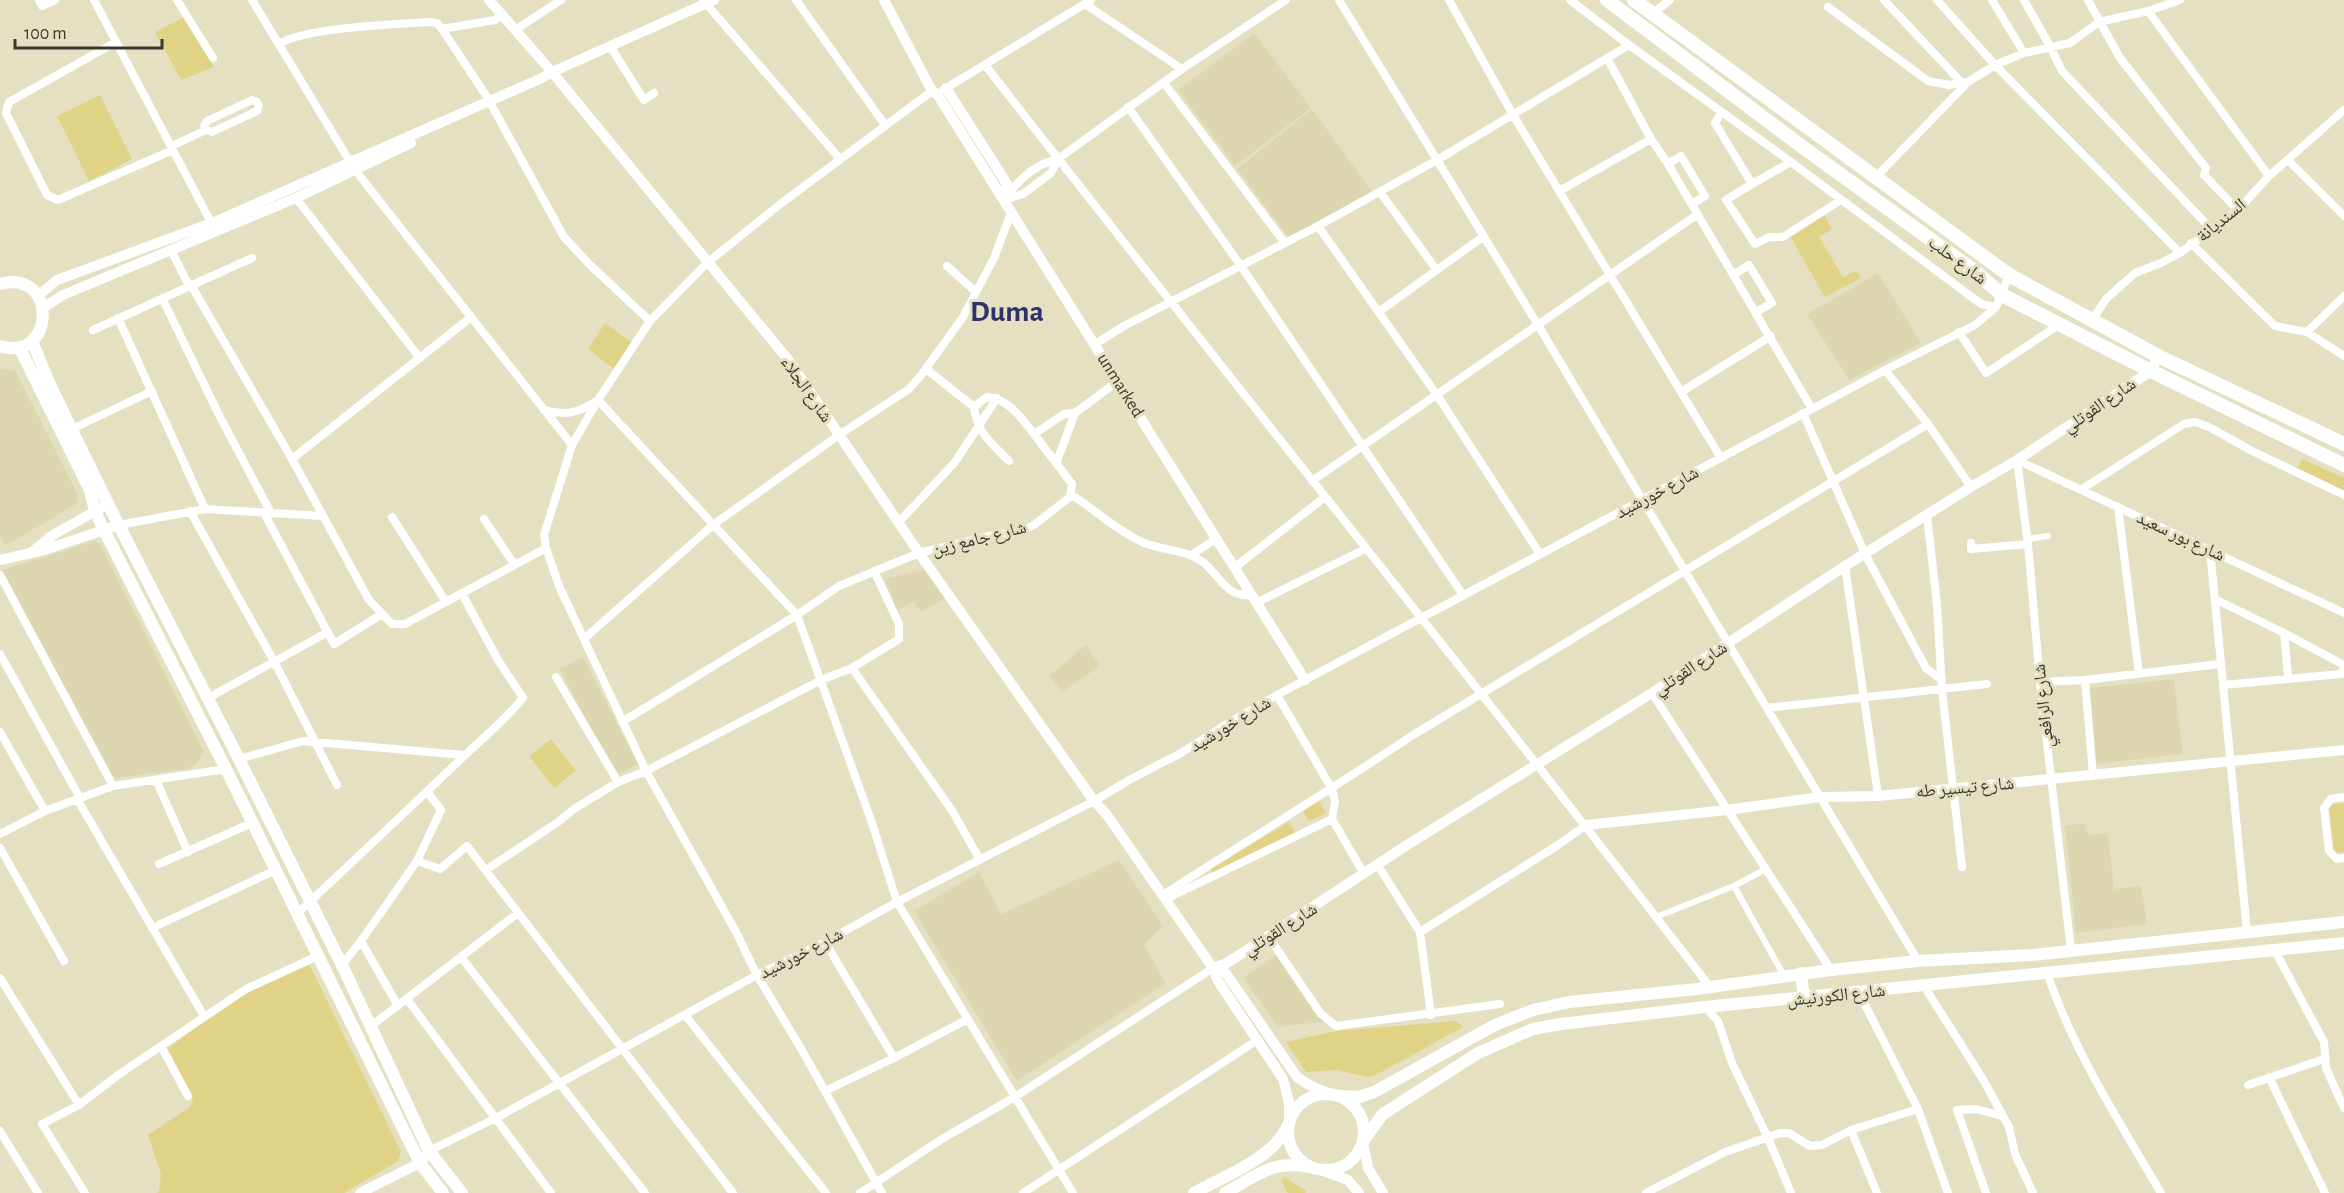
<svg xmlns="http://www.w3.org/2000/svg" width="2344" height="1193" font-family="'Alegreya Sans','Noto Naskh Arabic',sans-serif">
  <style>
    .built { fill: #ddd7b1 }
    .green { fill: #e0d385 }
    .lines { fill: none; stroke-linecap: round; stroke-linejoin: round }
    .pedestrian { stroke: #fff; stroke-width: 6 }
    .minor { stroke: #fff; stroke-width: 8 }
    .tertiary { stroke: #fff; stroke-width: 10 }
    .secondary { stroke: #fff; stroke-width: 12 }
    .primary { stroke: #fff; stroke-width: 14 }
    .labels { text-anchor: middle; stroke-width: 6; stroke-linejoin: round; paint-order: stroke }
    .street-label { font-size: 18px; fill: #3a382c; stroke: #e5e0c2 }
    .town-label { font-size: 30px; font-weight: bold; fill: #30306b; stroke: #e5e0c2 }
  </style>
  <rect width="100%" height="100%" fill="#e5e0c2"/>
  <!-- built -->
  <path class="built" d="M1254 33 1311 108 1235 166 1178 90Z
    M1312 109 1373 193 1289 238 1237 169Z
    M1878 273 1921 343 1849 380 1807 314Z
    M0 369 15 370 78 495 76 504 5 546 0 536Z
    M94 541 101 545 204 752 197 763 187 769 117 778 112 775 2 570Z
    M926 569 947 597 921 612 914 602 897 610 885 579Z
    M1086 645 1100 666 1062 692 1049 676Z
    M583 657 638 764 615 776 560 669Z
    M2174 679 2183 754 2095 764 2088 688Z
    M2085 823 2088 835 2108 833 2114 889 2141 886 2147 924 2076 933 2065 826Z
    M1119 860 1163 926 1144 945 1166 983 1017 1081 914 911 979 872 1001 914Z
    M1280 952 1329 1021 1278 1027 1243 978Z"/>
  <!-- green -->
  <path class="green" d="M184 17 214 67 181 80 155 32Z
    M100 95 132 159 89 181 57 116Z
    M1824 215 1832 229 1819 237 1843 277 1856 271 1861 278 1825 297 1790 236Z
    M605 323 631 342 614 369 588 349Z
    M2302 459 2344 478V491L2297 469Z
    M551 739 576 771 554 788 529 756Z
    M1317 798 1326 813 1309 821 1301 807Z
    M2344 803V852L2334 853 2329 805Z
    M1289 822 1296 834 1213 874 1211 869Z
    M309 964 401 1152 398 1161 344 1193H157L159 1191 161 1174 148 1135 190 1107 193 1099 167 1050 206 1019 246 993Z
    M1456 1021 1463 1027 1374 1076 1367 1077 1337 1070 1306 1072 1286 1042 1337 1031Z
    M1284 1177 1306 1191 1305 1193H1288L1281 1180Z"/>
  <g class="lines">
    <!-- pedestrian -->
    <path class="pedestrian" d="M2028 539 2048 536
      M1734 886 1784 976
      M1656 917 1734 886 1766 869"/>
    <!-- minor -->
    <path class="minor" d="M39 0 42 6 55 0
      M94 0 214 228
      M177 0 213 58
      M252 0 355 170 572 445
      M703 0 840 159
      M796 0 885 125
      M1339 0 1538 325 1918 961
      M1449 0 1513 115 1721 458
      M1570 0 1629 45 1791 162 1981 304 1996 307
      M1884 0 1962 83
      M1937 0 1995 65 2180 253
      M1992 0 2024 53
      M2024 0 2051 48 2062 71 2211 229
      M2088 0 2120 58 2206 168 2204 175 2238 210
      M1085 4 1182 69
      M1828 7 1928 81 1949 85 1967 82
      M2148 11 2269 176
      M1653 13 1670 0
      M442 29 489 100
      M515 30 561 0
      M116 42 9 102 6 113 47 195 58 200 173 150
      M279 44C307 27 392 25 428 22L437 23 442 29 495 20 501 15
      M610 46 644 100 654 93
      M1607 58 1651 139 1668 164 1812 409
      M985 65C1225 374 1472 677 1710 987
      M1164 83 1285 243
      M943 90 1091 0
      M492 106 564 237 590 265 650 321
      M1128 107 1241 266 1463 595
      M1721 113 1715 123 1752 184 1726 200 1755 244 1769 237H1783L1841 200
      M172 146 206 130 212 132 257 111 259 106 257 102 252 100 207 121 204 126 206 130
      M2288 160 2344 216
      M1668 164 1681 156 1705 196 1692 204
      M1877 176 1968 82 1995 65 2024 53 2070 43 2099 22 2148 11 2180 0
      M1752 184 1791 162
      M1561 190 1651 139
      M1380 192 1436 269
      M296 198 419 357
      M1005 199C1018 180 1035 164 1058 159L1182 69 1286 0
      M1004 200 1023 194 1051 173 1058 159
      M1318 226 1437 395 1540 554
      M2191 243 2275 326 2307 332 2344 296
      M171 250 189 286
      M947 266 976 292
      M1733 275 1749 265 1772 303 1756 312
      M191 285 292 459 369 600 392 624H405L546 548
      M162 298 219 415 271 513
      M1380 311 1484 236
      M118 318 205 509
      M2093 319 2106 299 2135 273 2161 263 2180 253 2238 210 2269 176 2344 110
      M93 330 252 258
      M1959 332 1986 373 2060 324
      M2307 332 2344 356
      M1095 344 1124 326 1318 226 1437 160 1629 45
      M926 369 974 407 987 397C1008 398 1021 418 1034 434L1064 414 1075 413 1057 461
      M1885 370 1928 424 1971 487
      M1681 392 1771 336
      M974 407C977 433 992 444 1009 461
      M544 410C566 416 579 413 598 400L797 615 871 820 897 902 1073 1193
      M1075 413 1118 381
      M1803 413 1865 554 1926 668 1942 680
      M72 429 152 391
      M1034 434 1072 484 1070 497
      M292 459 470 318
      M2017 460 2028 544 2040 682 2071 950
      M2017 460 2344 613
      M1312 481 1698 214
      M2082 489 2184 424 2195 422 2209 427 2252 451 2344 495
      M2118 507 2139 674
      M190 511 275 663 337 785
      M264 513 334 644 382 614
      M1927 515 1937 605 1942 690 1962 867
      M392 517 446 602
      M484 519 514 564
      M899 522 955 462 997 398
      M119 525 205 509 323 516
      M1971 543V549L2028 544
      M2210 550 2247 932
      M1191 555 1216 539
      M1845 566 1878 796
      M1234 568 1325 497
      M0 575 113 786
      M2215 599 2284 633 2344 665
      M1256 603 1365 549
      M2284 633 2288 677
      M585 638 713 525 839 435 909 389 922 374 963 317 994 258 1011 213
      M0 654 80 798
      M852 668 953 812 980 860
      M556 677 618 782
      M2085 680 2093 775
      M2040 682 2085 680 2220 664
      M2223 685 2341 674 2344 669
      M1652 693 1831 970
      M208 698 328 632
      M1767 708 1987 684
      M622 722 797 615 839 586 919 553 994 535 1024 530 1034 525 1070 497H1075C1097 512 1118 531 1142 542 1162 551 1186 549 1204 563 1220 576 1227 598 1251 595
      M0 732 45 811
      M239 759 303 741 464 755
      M156 780 188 852
      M2344 797 2331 799 2324 808 2329 851 2337 859 2344 858
      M77 799 204 1016
      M1332 819 1364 874
      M0 834 45 811 113 786 226 769
      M0 848 64 961
      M417 861 440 869 467 846 733 1193
      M159 864 252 823
      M1377 864 1420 932 1431 1015
      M486 870 558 822 574 809 618 782 646 771 821 680 852 668 899 639V624L874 571
      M1163 895C1246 841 1331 790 1413 735L1928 424
      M1166 899 1332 819 1335 802 1332 789 1277 695
      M297 914C353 861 409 809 464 756 484 737 505 720 523 698L498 660 462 594
      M152 928 276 870
      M1420 932 1558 845 1586 825
      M1268 936 1321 1014 1336 1026 1500 1004
      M361 941 398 1006
      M825 942 894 1058
      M2275 951 2324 1042 2326 1068 2344 1108
      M461 957 645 1193
      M342 965 361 941 417 861 441 810 428 793
      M2047 973C2074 1052 2119 1121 2161 1193
      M0 978 79 1105
      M1924 986 1984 1081 2009 1127 2015 1154 2033 1193
      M1859 993 1918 1109 1948 1193
      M407 999 551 1193
      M1705 1007 1718 1021 1732 1063 1768 1138 1791 1193
      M685 1015 826 1193
      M371 1026 518 913
      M161 1046 188 1096
      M2269 1077 2325 1193
      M2248 1085 2324 1059
      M825 1091 894 1058 968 1019
      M1851 1130 1877 1193
      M0 1131 38 1193
      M429 1151 496 1118 757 975 825 942 897 902 1094 801 1129 780 1181 753 1225 725 1277 695 1885 370 1975 325 1996 307 2009 275
      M85 1193 42 1124 79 1105 118 1075 246 989 318 956
      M860 1193 942 1139 1015 1097 1213 968
      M882 1193 803 1052 757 975 736 932 646 771 559 586 546 548 544 535 572 445 598 400 650 321 707 263 779 205 932 91
      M1023 1193 1256 1041
      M1646 1193 1725 1152 1780 1133H1789L1810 1146 1822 1145 1851 1130 1918 1109
      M1986 1193 1957 1110 1976 1109 2002 1116"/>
    <!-- tertiary -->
    <path class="tertiary" d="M489 0 552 72 790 362 919 553 1094 801 1107 815 1213 968 1218 981 1283 1079 1289 1102V1124
      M884 0 932 91 937 94 1305 680
      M946 88 1007 184 1004 200
      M38 296 57 280 212 223 542 78 552 72 714 0
      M43 308 63 295 296 198 411 143
      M32 552 53 535 108 504
      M0 560 44 550 119 525
      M1586 825 1727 810 1820 797 1878 796 2344 750
      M1213 968 1227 963 1407 845 1652 693 1845 566 1971 487 2017 460 2151 371 2158 356
      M1213 968 1225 972 1297 1077 1309 1085 1328 1093
      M1363 1141 1368 1168 1383 1193
      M1318 1169 1348 1180 1359 1193
      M360 1193 420 1163 429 1151"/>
    <!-- secondary -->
    <path class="secondary" d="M0 284C58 268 56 363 0 346
      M32 341 51 387 108 504 239 759 342 965 429 1151 462 1193
      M19 347 90 490 95 511 104 530 226 769 420 1163 443 1193
      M1801 973 1804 998
      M1288 1132a38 38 0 1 1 76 0a38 38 0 1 1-76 0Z
      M1341 1096 1359 1097 1374 1092 1495 1025 1533 1010 1569 1002 1697 989 1831 970 1918 961 2032 955 2344 922
      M1363 1141 1383 1114 1478 1053 1533 1029 1561 1024 1705 1007 2344 943
      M1194 1193C1224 1176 1275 1158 1288 1125
      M1225 1193C1256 1176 1273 1159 1309 1167"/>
    <!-- primary -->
    <path class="primary" d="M1607 0 1804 148 1977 273 2002 295 2151 371 2344 465
      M1634 0 2009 275 2158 356 2344 444"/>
  </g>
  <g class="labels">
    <!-- street labels -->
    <g class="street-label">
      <text transform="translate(2221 220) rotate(-39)" y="6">السنديانة</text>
      <text transform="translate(1958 260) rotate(37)" y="6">شارع حلب</text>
      <text transform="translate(1121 385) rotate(58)" y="6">unmarked</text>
      <text transform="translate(807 389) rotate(55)" y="6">شارع الجلاء</text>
      <text transform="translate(2099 405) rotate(-34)" y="6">شارع القوتلي</text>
      <text transform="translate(1657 492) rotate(-28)" y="6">شارع خورشيد</text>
      <text transform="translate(2181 536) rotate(25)" y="6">شارع بور سعيد</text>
      <text transform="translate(979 538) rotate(-14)" y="6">شارع جامع زين</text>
      <text transform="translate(1690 668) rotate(-33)" y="6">شارع القوتلي</text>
      <text transform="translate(2043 706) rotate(-96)" y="6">شارع الرافعي</text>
      <text transform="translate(1230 724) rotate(-31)" y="6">شارع خورشيد</text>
      <text transform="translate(1965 787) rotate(-5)" y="6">شارع تيسير طه</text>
      <text transform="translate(1280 929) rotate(-32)" y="6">شارع القوتلي</text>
      <text transform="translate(801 953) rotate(-27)" y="6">شارع خورشيد</text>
      <text transform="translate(1836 995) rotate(-6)" y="6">شارع الكورنيش</text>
    </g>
    <!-- town labels -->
    <g class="town-label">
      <text x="1007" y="321">Duma</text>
    </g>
  </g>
  <!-- scale -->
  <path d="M15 39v9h147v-9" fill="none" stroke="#3a382c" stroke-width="3"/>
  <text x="24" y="39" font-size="18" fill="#3a382c" stroke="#e5e0c2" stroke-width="4.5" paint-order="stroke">100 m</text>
</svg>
